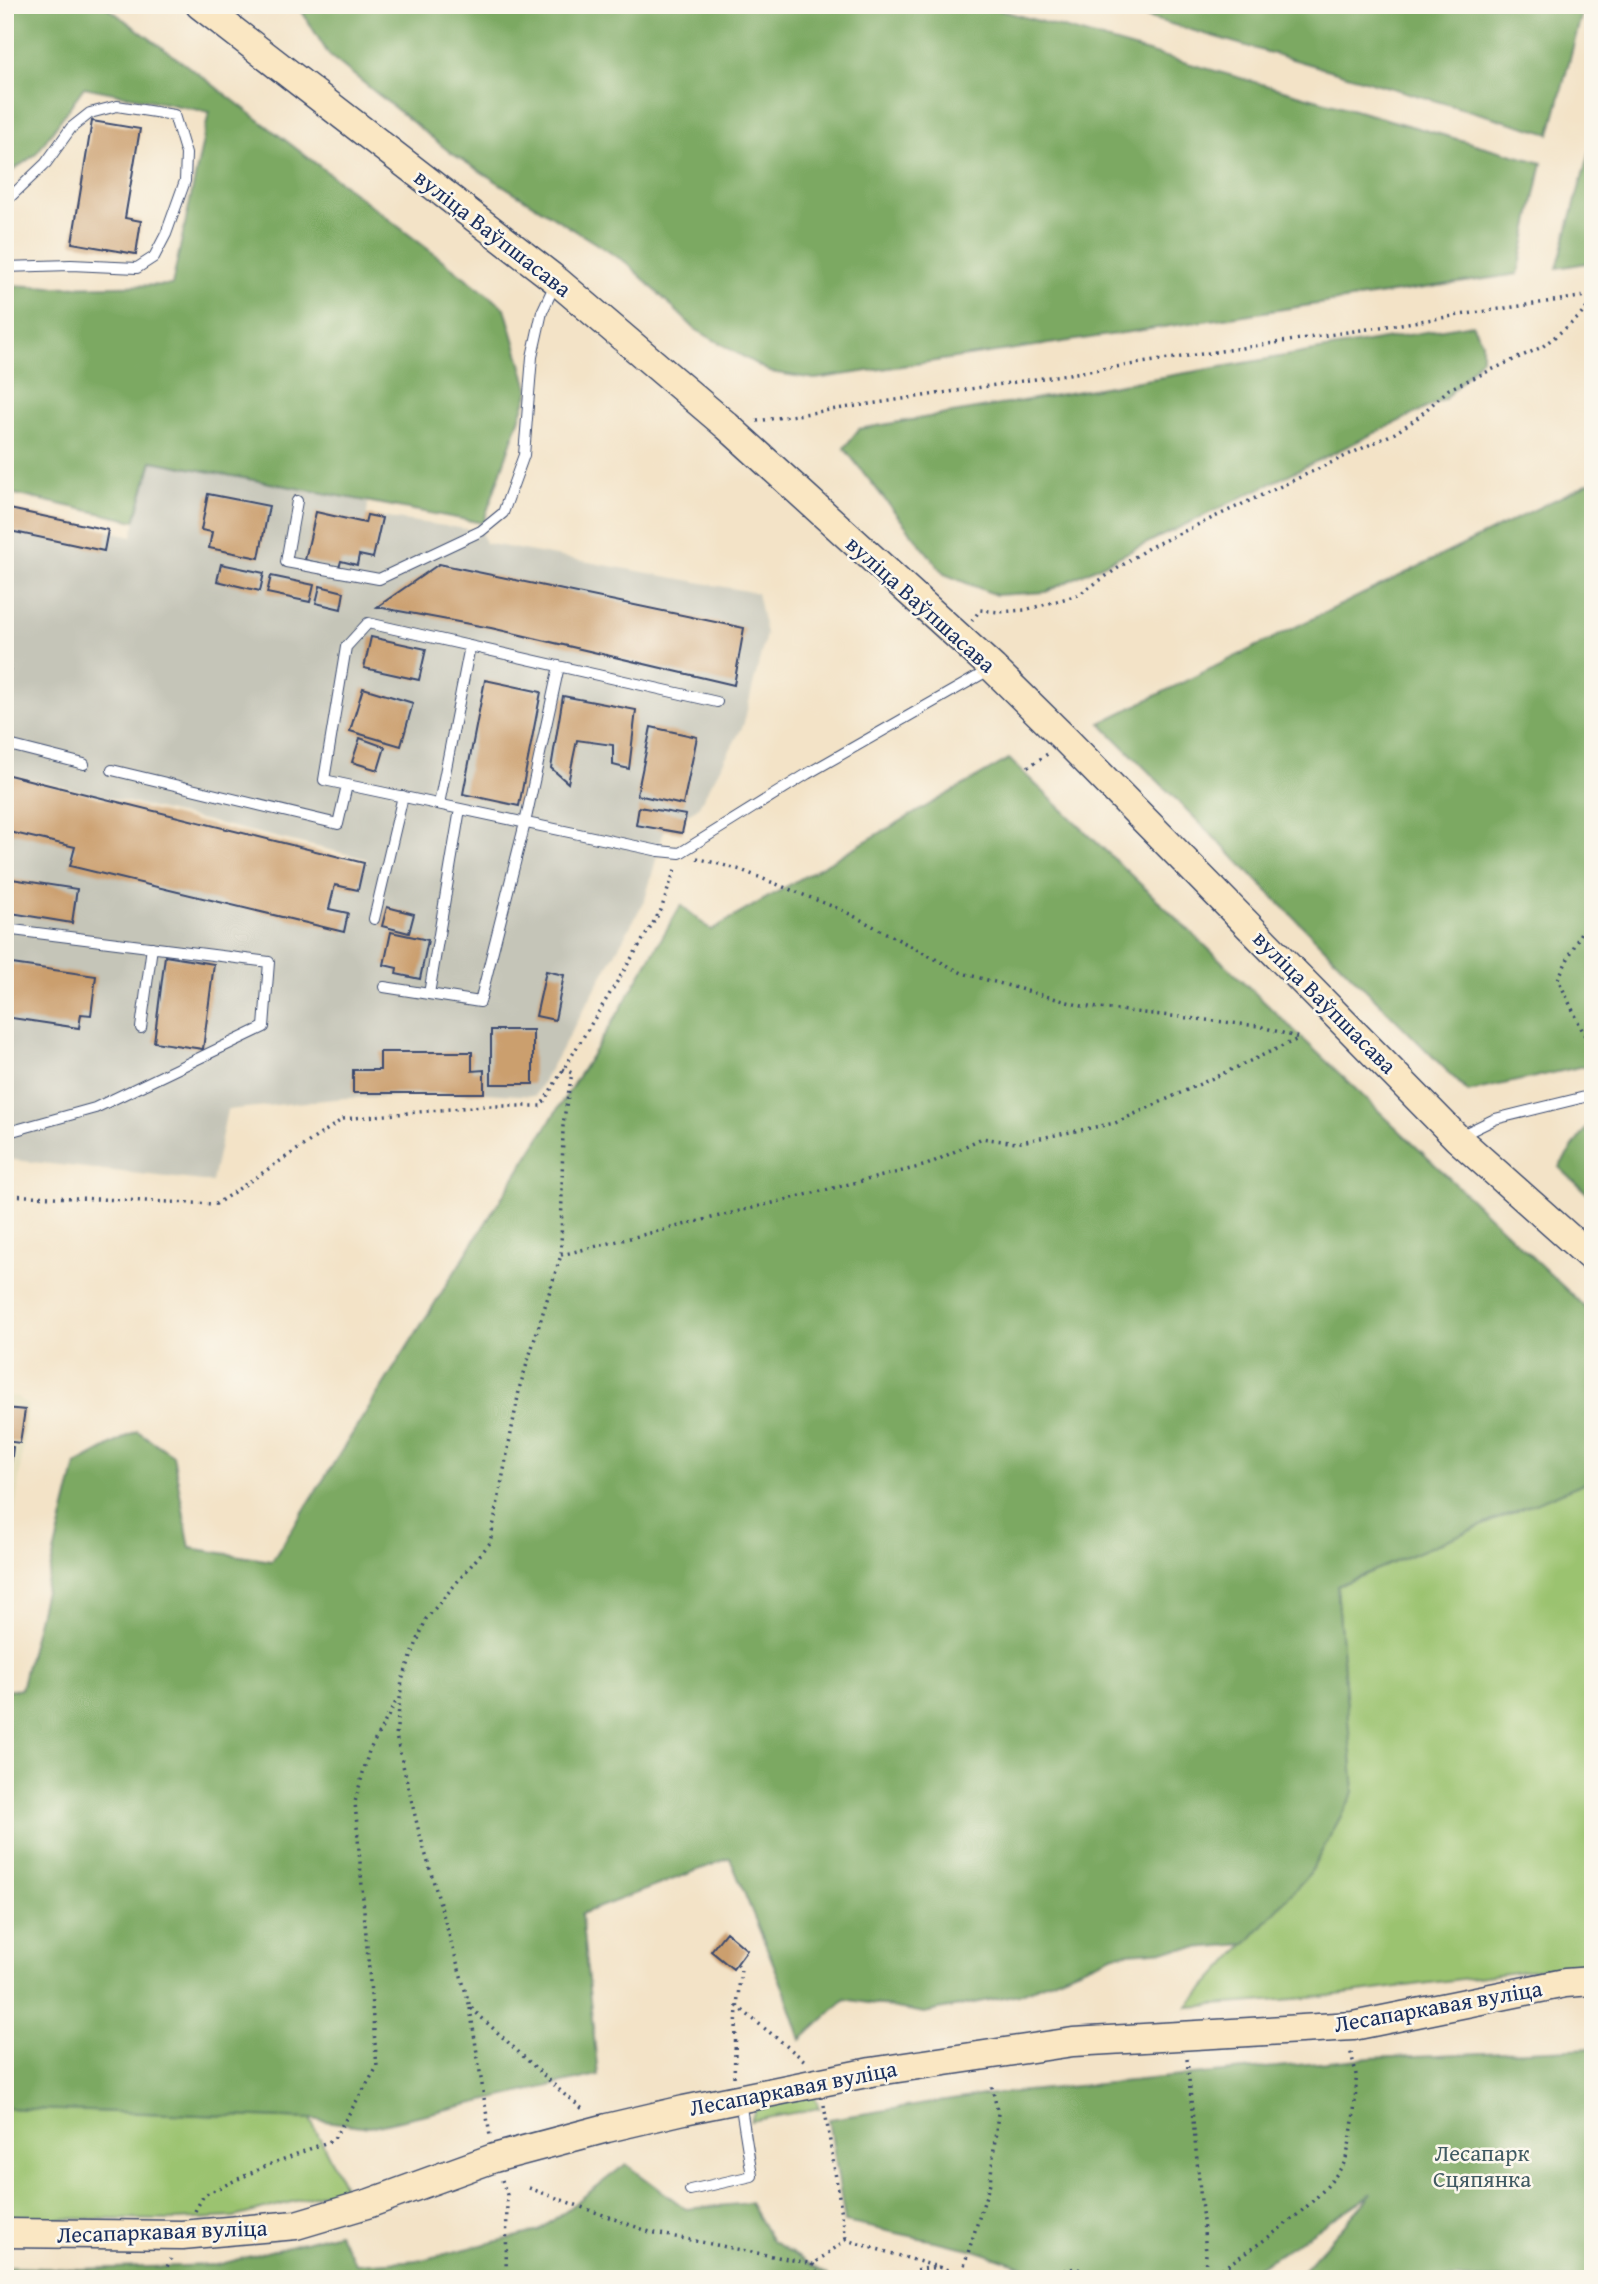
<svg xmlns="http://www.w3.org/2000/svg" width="1598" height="2284" font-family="'Gentium Book Plus',serif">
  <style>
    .built { fill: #e2dcba }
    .industrial { fill: #c5c5b8 }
    .green { fill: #9bc36f; stroke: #5b7966; stroke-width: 2 }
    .forest { fill: #7ca962; stroke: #4c6c60; stroke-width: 2 }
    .building { fill: #cb9f6e }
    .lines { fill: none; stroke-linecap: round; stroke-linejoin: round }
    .lane-casing { stroke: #3b4a6e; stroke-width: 12 }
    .secondary-casing { stroke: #3b4a6e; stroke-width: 31 }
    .path { stroke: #3b4a6e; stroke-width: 3.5; stroke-dasharray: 2 5; stroke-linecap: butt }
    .lane { stroke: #fff; stroke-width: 10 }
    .secondary { stroke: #fae7c3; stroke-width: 28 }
    .labels { text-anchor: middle; stroke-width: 5; stroke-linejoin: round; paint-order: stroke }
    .street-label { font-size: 23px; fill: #1b2f5e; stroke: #fbf7ec }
    .park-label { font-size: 23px; fill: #415b63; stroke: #fbf7ec }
  </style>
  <rect width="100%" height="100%" fill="#fbf7ec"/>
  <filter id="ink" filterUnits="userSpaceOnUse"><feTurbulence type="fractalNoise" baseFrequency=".0143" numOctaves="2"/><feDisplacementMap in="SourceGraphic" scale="14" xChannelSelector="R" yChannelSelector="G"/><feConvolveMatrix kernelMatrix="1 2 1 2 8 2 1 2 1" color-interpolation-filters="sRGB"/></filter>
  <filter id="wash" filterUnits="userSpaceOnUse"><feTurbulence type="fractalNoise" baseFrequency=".00686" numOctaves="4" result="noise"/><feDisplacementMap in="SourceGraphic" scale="28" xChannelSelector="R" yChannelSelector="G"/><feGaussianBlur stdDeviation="1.57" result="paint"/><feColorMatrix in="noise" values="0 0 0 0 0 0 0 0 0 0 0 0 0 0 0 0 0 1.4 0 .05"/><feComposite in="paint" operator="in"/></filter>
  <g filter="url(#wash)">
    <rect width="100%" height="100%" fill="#f3e3c7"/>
    <!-- built -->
    <path class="built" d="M5 1396 17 1397 28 1406 5 1593Z"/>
    <!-- industrial -->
    <path class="industrial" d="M151 461 368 503 367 515 481 531 485 543 757 593 766 634 743 726 698 808 686 815 682 833 664 830 645 900 535 1096 484 1093 345 1098 227 1110 212 1182 5 1159V774L364 863 362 873 367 859 5 773V508L132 536Z"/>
    <!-- green -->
    <path class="green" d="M1593 1479V1962L1320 1997 1187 2007 1310 1873 1354 1792 1337 1586Z
      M814 2094 819 2108 751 2121 755 2110Z
      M5 2108 310 2119 345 2188 234 2217 177 2220 5 2218Z"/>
    <!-- forest -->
    <path class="forest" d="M5 5H104L208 81 505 308 529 391 483 523 152 461 135 521 5 492V285L56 287 172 285 209 112 84 87 36 154 5 176Z
      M298 5H982L1542 163 1518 274 815 379 770 372 695 329 627 263 451 153 329 55Z
      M1105 5H1584L1550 134Z
      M1593 138V262L1557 268Z
      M1472 324 1482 342V358L1445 399 1046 592 996 595 944 574 844 448 859 429Z
      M1593 481V1064L1468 1092 1100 723Z
      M1009 759 1593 1315V1479L1337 1586 1354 1792 1310 1873 1246 1944 1115 1954 1019 1994 924 2013 845 1999 801 2040 785 1992 730 1858 581 1914 598 2075 369 2127 310 2119 5 2108V1691L21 1689 76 1464 137 1431 173 1455 190 1548 272 1561 617 1015 681 905 711 930Z
      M1593 1118V1199L1559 1167Z
      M1593 2048V2279H1295L1372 2194 1240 2279H1061L971 2249 845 2222 829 2119 984 2095 1370 2058Z
      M626 2164 686 2209 750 2203 772 2241 828 2275V2279H5V2267L80 2269 217 2265 338 2233 356 2264 421 2260 539 2231Z"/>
    <g id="blocks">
      <!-- building -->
      <path class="building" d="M92 121 140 129 125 218 141 221 136 254 72 243Z
        M208 494 269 506 259 558 209 548 212 532 201 530Z
        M5 508 108 530 104 551 5 530Z
        M316 512 365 523 367 515 382 518 373 558 359 555 357 565 341 561 339 568 305 560Z
        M221 564 264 573 260 591 217 581Z
        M439 564 744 628 734 685 491 628 377 607Z
        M271 576 314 585 310 602 267 593Z
        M320 586 344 592 341 609 316 603Z
        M371 637 426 649 419 680 364 668Z
        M5 666 11 667 6 686H5Z
        M485 680 541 692 519 806 463 794Z
        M363 688 413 703 401 746 350 731Z
        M563 696 636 710 629 769 613 765V745L577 740 568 783 551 768Z
        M651 727 697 737 683 805 637 795Z
        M360 738 385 747 378 770 352 762Z
        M5 774 364 863 358 890 335 885 329 909 348 913 344 932 70 866 75 847 5 831Z
        M639 807 686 815 682 833 636 825Z
        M5 878 77 889 72 923 5 912Z
        M387 907 414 914 409 933 382 926Z
        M391 932 428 940 420 979 396 974 397 968 384 965Z
        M165 956 214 964 203 1049 154 1042Z
        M5 963 96 976 91 1015 81 1014 79 1028 5 1017Z
        M546 971 564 975 555 1020 536 1016Z
        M491 1030H533V1084H491Z
        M380 1052H472V1071L484 1070V1093H353V1070H380Z
        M5 1408 25 1410 20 1443 5 1441Z
        M5 1446 13 1447 10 1473H5Z
        M5 1487 14 1488 9 1521 5 1520Z
        M726 1932 747 1950 733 1969 711 1951Z"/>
    </g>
  </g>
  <g filter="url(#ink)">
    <use href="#blocks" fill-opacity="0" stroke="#3b4a6e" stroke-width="2"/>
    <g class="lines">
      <defs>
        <path id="lane" d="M5 202 46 163 71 128 90 113 117 106 174 115 186 154 185 181 166 234 154 257 137 268 71 265 5 267
          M297 501 286 562 379 579 481 531 503 513 524 455 532 357 542 312 555 284
          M717 702 368 623 346 647 324 780 659 851 680 853 807 774 989 670
          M5 744 84 764
          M112 770 338 824 347 785
          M439 804 470 646
          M374 919 403 796
          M5 929 269 962 264 1027 95 1108 5 1133
          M384 987 480 1002 525 823 559 666
          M429 994 460 809
          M141 1028 152 947
          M1460 1136 1495 1119 1593 1095
          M690 2190 752 2176 740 2101"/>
        <path id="secondary" d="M200 5 557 281 727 426 993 668 1067 741 1457 1138 1593 1259
          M5 2233 182 2235 296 2225 370 2203 494 2158 607 2128 684 2110 871 2072 1073 2042 1353 2026 1565 1983 1593 1981"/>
      </defs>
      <!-- lane casing -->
      <use href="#lane" class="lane-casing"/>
      <!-- secondary casing -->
      <use href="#secondary" class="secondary-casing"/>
      <!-- path -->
      <path class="path" d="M757 421 1593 295
        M972 621 980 610 999 612 1025 610 1078 595 1148 548 1395 433 1416 419 1449 389 1542 347 1578 318 1593 301
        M1028 767 1049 753
        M1593 843V852
        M697 858 741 870 844 911 962 973 1082 1006 1259 1026 1299 1038
        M1593 908 1558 979 1593 1053
        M563 1069 572 1073 563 1124 561 1255 520 1386 490 1543 426 1619 402 1680 396 1736 418 1828 470 2007 565 2095 584 2110
        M5 1195 216 1204 343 1119 483 1106H541L661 910 676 866
        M561 1255 927 1165 982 1138 1016 1143 1115 1123 1298 1039
        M737 2006 805 2061
        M470 2008 490 2136
        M1187 2059 1206 2252 1205 2279
        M734 2077 737 2006 741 1969 737 1964
        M824 2105 846 2239
        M502 2180 507 2195 506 2279
        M529 2188 650 2232 813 2264
        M195 2211 204 2195 268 2165 333 2140 377 2067 355 1802 369 1751 398 1698
        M813 2264 820 2279
        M962 2272 990 2183 998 2113 991 2083
        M57 2279 109 2275 144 2279
        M161 2279 171 2259
        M209 2279 242 2274 270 2279
        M806 2279 813 2264 846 2240 979 2279
        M898 2279 922 2269 939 2267
        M1016 2279 1076 2268 1098 2279
        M1213 2279 1217 2272C1259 2244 1316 2208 1343 2165 1351 2152 1357 2092 1356 2075 1355 2067 1352 2058 1350 2049"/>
      <!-- lane -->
      <use href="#lane" class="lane"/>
      <!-- secondary -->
      <use href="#secondary" class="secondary"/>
    </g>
  </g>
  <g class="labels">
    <!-- street labels -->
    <g class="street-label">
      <text transform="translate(493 233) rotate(38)" y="8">вуліца Ваўпшасава</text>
      <text transform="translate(921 604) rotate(42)" y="8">вуліца Ваўпшасава</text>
      <text transform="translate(1325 1002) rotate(45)" y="8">вуліца Ваўпшасава</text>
      <text transform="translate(1438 2006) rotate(-10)" y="8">Лесапаркавая вуліца</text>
      <text transform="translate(793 2088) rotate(-11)" y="8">Лесапаркавая вуліца</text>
      <text transform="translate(162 2231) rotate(-2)" y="8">Лесапаркавая вуліца</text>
    </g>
    <!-- park labels -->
    <g class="park-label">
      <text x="1482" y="2161">Лесапарк<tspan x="1482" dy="26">Сцяпянка</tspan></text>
    </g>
  </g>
  <!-- margin -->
  <rect width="1598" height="2284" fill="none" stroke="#fbf7ec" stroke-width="28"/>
</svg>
